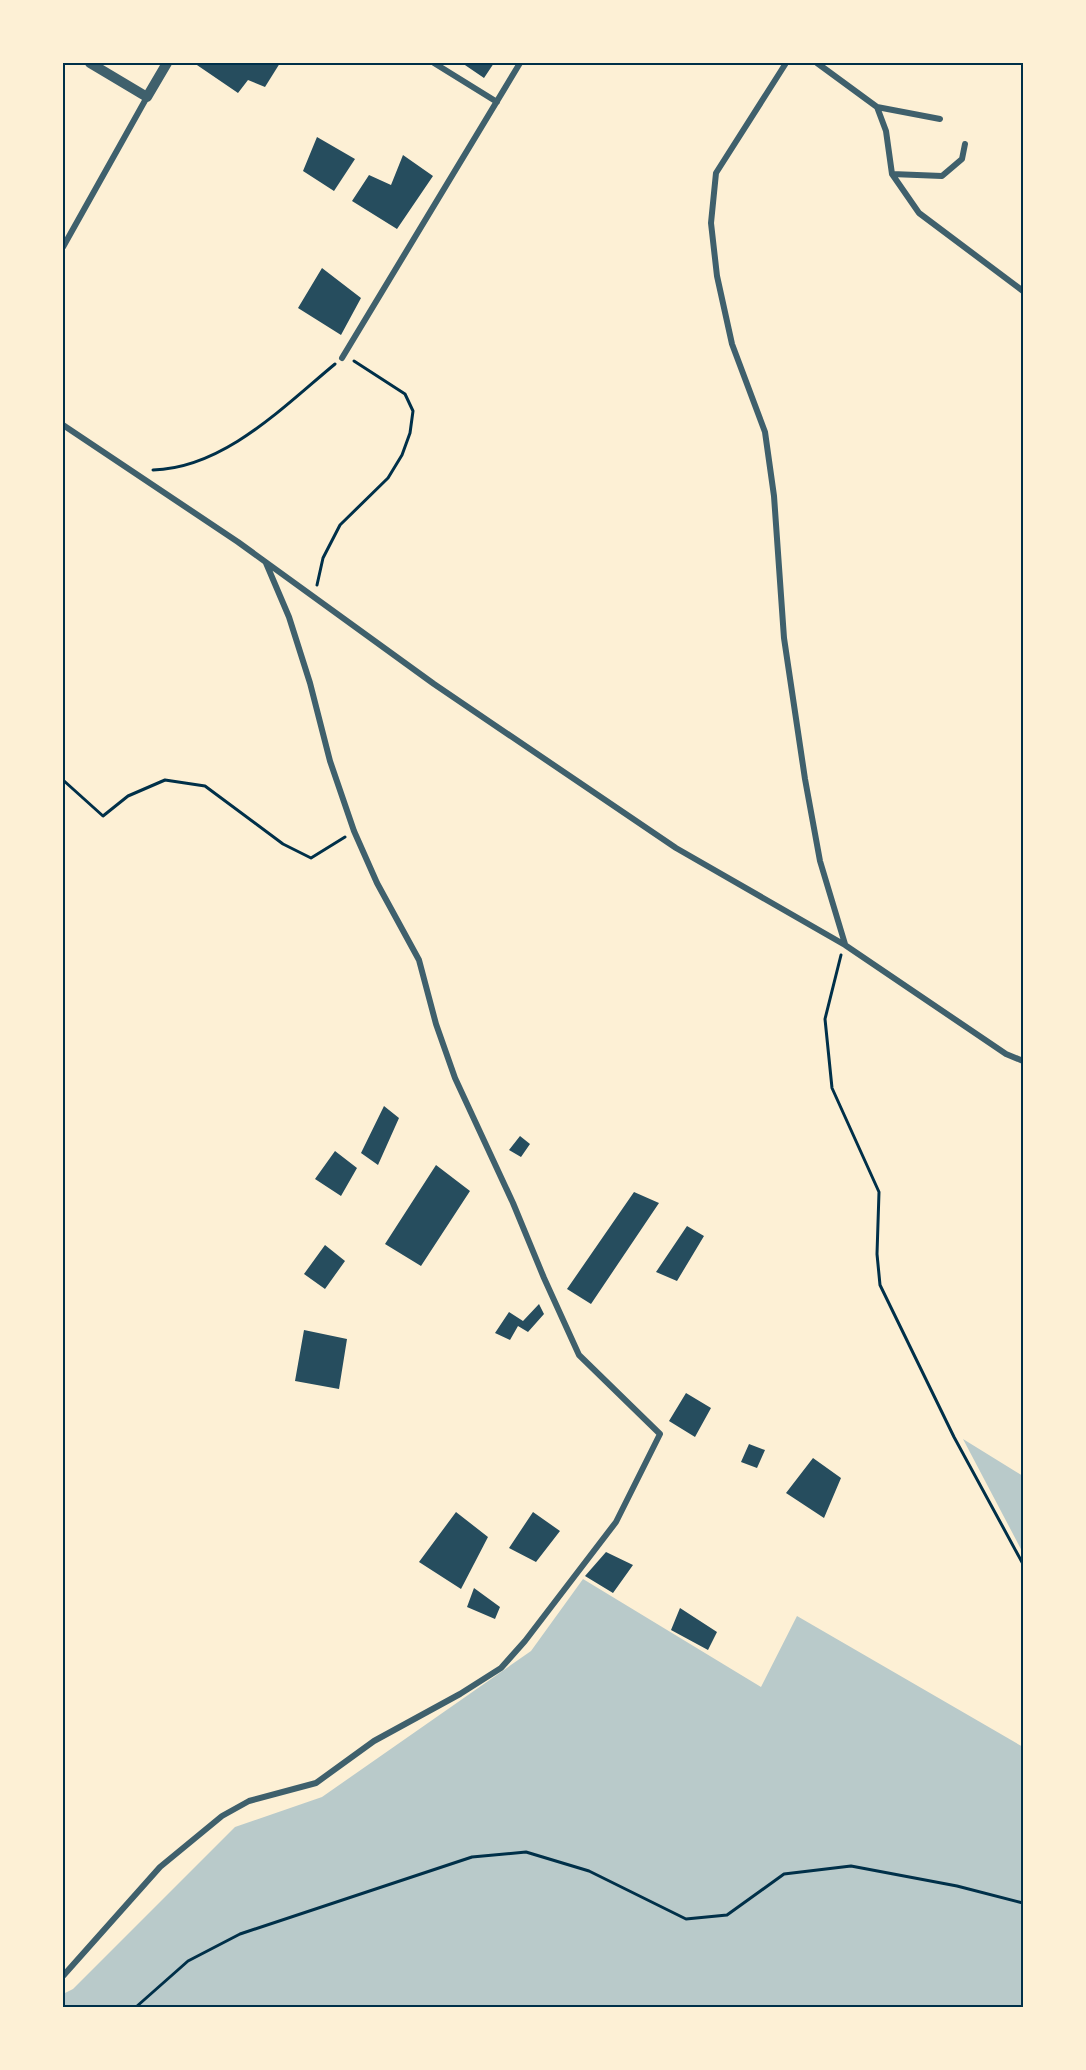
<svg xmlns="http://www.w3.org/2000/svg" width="1086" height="2070" font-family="'Work Sans',sans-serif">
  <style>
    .green { fill: #b9caca }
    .building { fill: #264d5e }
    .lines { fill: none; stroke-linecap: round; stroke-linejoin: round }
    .path { stroke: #003049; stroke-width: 3 }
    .minor { stroke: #3f606c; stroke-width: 6 }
    .tertiary { stroke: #3f606c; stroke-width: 10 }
    .neatline { fill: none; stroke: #003049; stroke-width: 2 }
  </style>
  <rect width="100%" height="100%" fill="#fdf0d5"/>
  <!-- green -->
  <path class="green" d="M963 1439 1023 1476V1553Z
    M583 1579 761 1687 797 1616 1023 1747V2007H63V1994L73 1989 235 1827 322 1797 531 1651Z"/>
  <!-- building -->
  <path class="building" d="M194 63 224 65 225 63H280L265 87 248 80 238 93Z
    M462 63H494L484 78Z
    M317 137 355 159 334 191 303 171Z
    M403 155 433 176 397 229 352 201 369 175 391 185Z
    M322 268 361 298 341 335 298 308Z
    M384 1106 399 1118 378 1165 361 1153Z
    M520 1136 530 1144 521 1157 509 1150Z
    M335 1151 357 1168 341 1196 315 1179Z
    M436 1165 470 1191 421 1266 385 1244Z
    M634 1192 659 1203 591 1304 567 1289Z
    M687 1226 704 1236 677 1281 656 1272Z
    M325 1245 345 1261 325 1289 304 1274Z
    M539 1304 544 1314 528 1332 518 1326 510 1340 495 1333 509 1312 523 1321Z
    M304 1330 347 1339 339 1389 295 1381Z
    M686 1393 711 1408 695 1437 669 1421Z
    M749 1444 765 1450 757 1468 741 1462Z
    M813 1458 841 1478 824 1518 786 1493Z
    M456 1512 488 1537 461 1589 419 1562Z
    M533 1512 560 1531 536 1562 509 1548Z
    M606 1552 633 1565 613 1593 585 1576Z
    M474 1588 500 1607 495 1619 467 1607Z
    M680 1608 717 1632 708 1650 671 1630Z"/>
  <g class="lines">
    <!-- path -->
    <path class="path" d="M153 470C224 468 283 407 335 364
      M317 585 323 558 340 525 388 478 402 455 410 433 413 411 405 394 354 361
      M63 780 103 816 128 796 165 780 205 786 283 844 311 858 345 837
      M841 955 825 1019 832 1088 879 1192 877 1254 880 1285 954 1437 1023 1564
      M136 2007 188 1961 240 1934 472 1857 526 1852 589 1871 686 1919 727 1915 784 1874 851 1866 957 1886 1023 1903"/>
    <!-- minor -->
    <path class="minor" d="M434 63 497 102
      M786 63 716 173 711 223 717 276 732 344 765 432 774 496 784 638 805 779 820 861 845 944
      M817 63 877 107 886 131 892 174 919 213 1023 291
      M877 107 940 119
      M892 174 942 176 962 159 965 144
      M63 247 147 97
      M342 358 520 63
      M63 425 238 542 434 684 676 848 845 945 1006 1054 1023 1061
      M63 1976 160 1867 222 1816 249 1801 316 1783 374 1741 460 1694 501 1668 525 1641 616 1522 660 1434 579 1355 544 1278 513 1203 455 1078 436 1024 419 960 377 883 354 831 330 761 310 683 289 617 266 563"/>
    <!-- tertiary -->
    <path class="tertiary" d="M90 63 147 97 167 63"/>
  </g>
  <!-- border -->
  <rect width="1086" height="2070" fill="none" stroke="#fdf0d5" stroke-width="129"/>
  <rect x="64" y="64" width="958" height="1942" class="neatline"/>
</svg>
